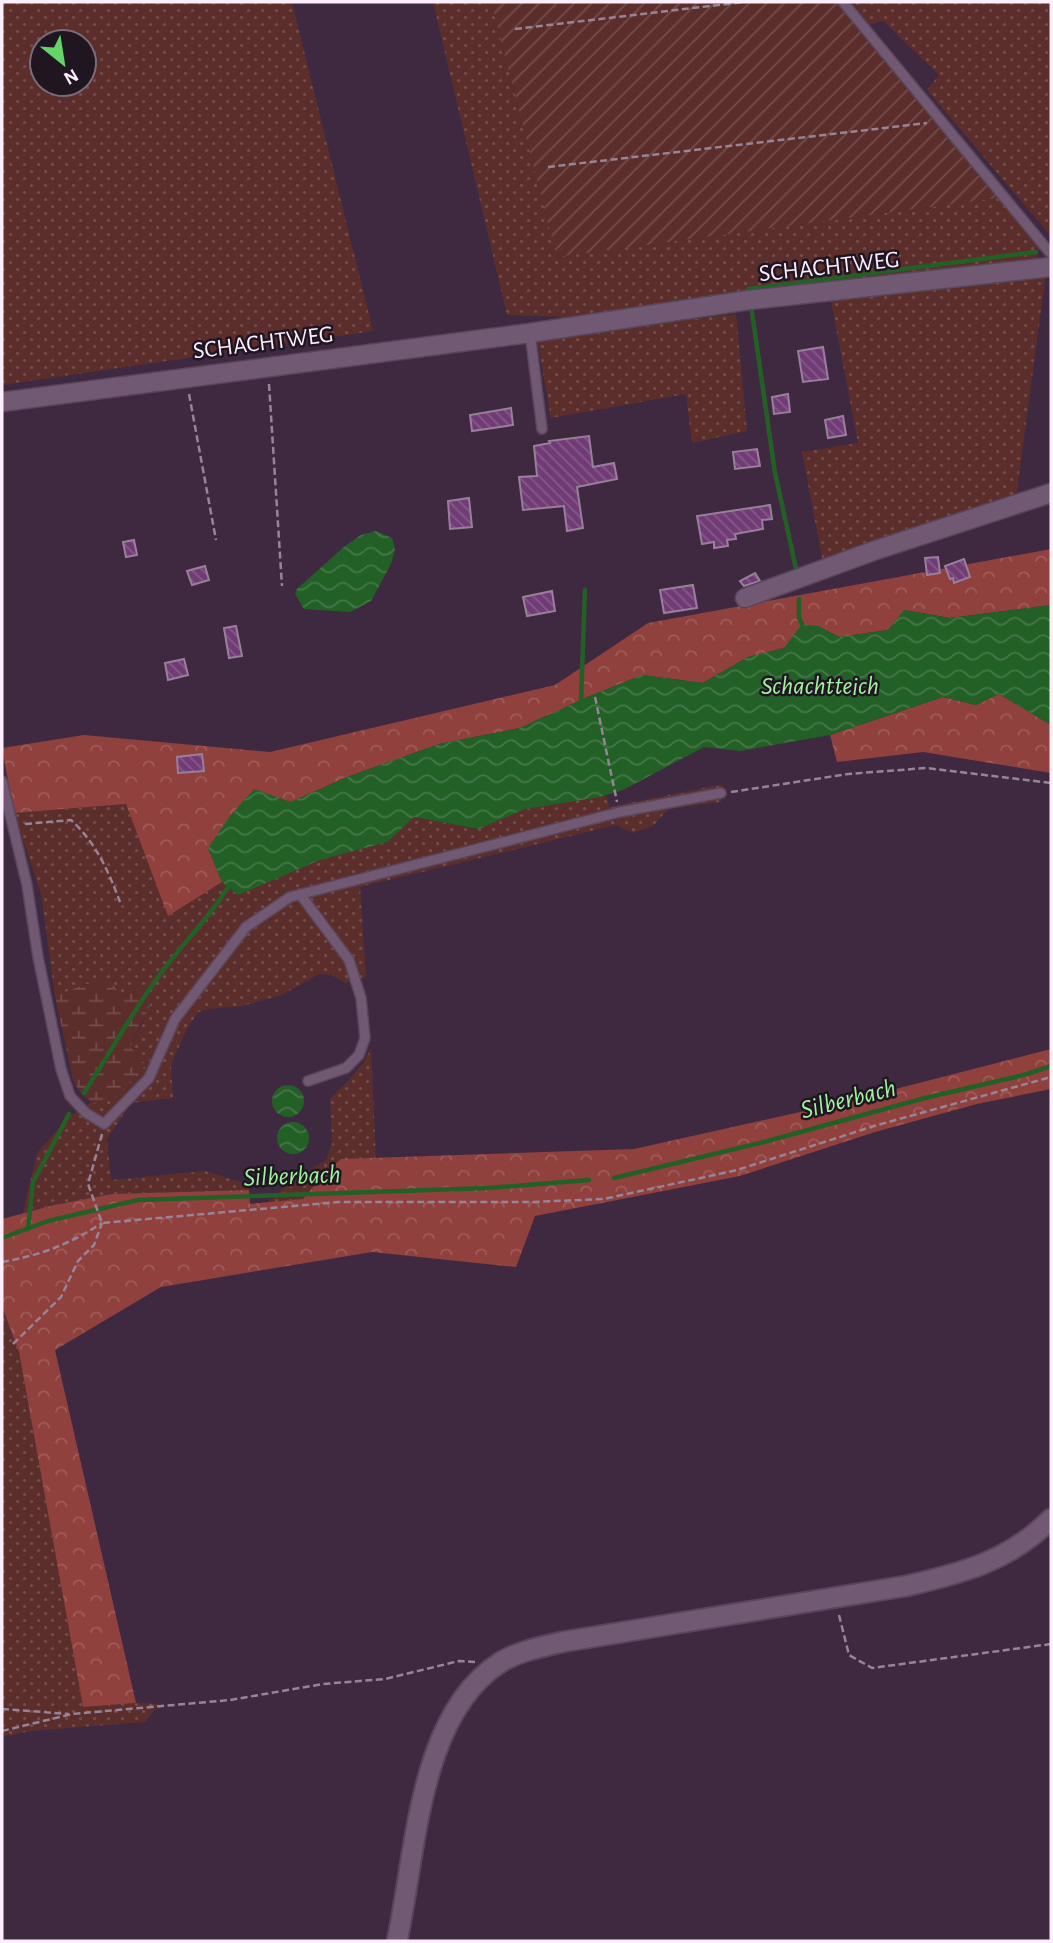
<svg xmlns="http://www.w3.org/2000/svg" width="1053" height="1943" font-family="'Alegreya Sans',sans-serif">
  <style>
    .grass { fill: url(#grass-dots); fill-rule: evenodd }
    .forest { fill: url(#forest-crowns) }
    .wetland { fill: url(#wetland-marsh) }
    .garden { fill: url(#garden-furrows) }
    .water { fill: url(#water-waves) }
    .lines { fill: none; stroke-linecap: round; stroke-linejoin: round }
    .stream { stroke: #236026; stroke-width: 4.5 }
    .building { fill: url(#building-back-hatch); stroke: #997f9b; stroke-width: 2 }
    .service-casing { stroke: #59465b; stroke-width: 12 }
    .minor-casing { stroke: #59465b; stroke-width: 21 }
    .tertiary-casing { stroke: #59465b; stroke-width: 23 }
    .path { stroke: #978498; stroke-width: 2.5; stroke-dasharray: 7 3.5; stroke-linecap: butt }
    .service { stroke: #715973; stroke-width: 9 }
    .minor { stroke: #715973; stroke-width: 18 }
    .tertiary { stroke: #715973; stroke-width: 19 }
    .labels { text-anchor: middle; stroke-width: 5; stroke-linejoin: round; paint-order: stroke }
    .street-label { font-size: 24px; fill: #fdeefe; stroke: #201621 }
    .water-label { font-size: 26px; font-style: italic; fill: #a0f39f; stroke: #201621 }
  </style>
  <defs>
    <pattern id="grass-dots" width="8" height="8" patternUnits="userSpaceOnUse" patternTransform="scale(1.75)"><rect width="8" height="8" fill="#5b2e2b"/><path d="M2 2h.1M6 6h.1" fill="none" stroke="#734d4b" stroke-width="1.8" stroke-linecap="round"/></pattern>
    <pattern id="forest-crowns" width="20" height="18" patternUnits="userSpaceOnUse" patternTransform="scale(1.75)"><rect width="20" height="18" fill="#90403d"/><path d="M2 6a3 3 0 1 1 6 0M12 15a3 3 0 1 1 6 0" fill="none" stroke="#a05c5a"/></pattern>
    <pattern id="wetland-marsh" width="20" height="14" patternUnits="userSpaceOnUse" patternTransform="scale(1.75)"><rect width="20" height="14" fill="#5b2e2b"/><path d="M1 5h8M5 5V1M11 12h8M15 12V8" fill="none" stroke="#734d4b"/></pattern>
    <pattern id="garden-furrows" width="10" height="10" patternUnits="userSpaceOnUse" patternTransform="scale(1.75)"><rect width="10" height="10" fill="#5b2e2b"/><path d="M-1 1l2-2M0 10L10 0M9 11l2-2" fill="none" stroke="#734d4b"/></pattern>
    <pattern id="water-waves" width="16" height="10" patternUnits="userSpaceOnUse" patternTransform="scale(1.75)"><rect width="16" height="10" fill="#236026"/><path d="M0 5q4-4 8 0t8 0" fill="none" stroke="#447747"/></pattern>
    <pattern id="building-back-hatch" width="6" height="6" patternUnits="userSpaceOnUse" patternTransform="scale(1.75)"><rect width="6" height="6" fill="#713c76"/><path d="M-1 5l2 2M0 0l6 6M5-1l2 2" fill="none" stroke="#86588b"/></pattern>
  </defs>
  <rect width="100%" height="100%" fill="#3f2941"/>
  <!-- grass -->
  <path class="grass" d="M2 2H292L373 331 2 385ZM84 42V84H42V42Z
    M433 2H491L557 257 998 198 1039 248 1037 259 571 317 507 315Z
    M850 2H1051V236L927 90 939 75 883 21 869 25Z
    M1046 273 1016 498 823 563 802 452 858 443 831 301Z
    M736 314 747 431 692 443 686 394 551 418 537 338Z
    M723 784 721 802 668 809 653 826 633 833 616 825 360 887 366 977 345 983 332 975 319 974 282 995 242 1006 208 1009 199 1012 189 1025 174 1057 171 1067 173 1098 131 1103 107 1139 111 1180 205 1171 249 1185V1190L112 1194 54 1205 23 1213 37 1153 68 1118 91 1102 101 1105 146 1065 130 1047 144 1021 122 997 86 984 55 996 41 894 14 813 126 804 169 915 222 882 238 895 320 860 387 842 414 817 479 829 525 809 606 795 609 807Z
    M371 1048 376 1159H341L324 1174 303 1199 267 1203 291 1182 326 1160 332 1144 330 1099 351 1078 364 1062Z
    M2 1306 19 1352 83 1707 136 1703 159 1704 145 1722 31 1731 2 1737Z"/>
  <!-- forest -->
  <path class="forest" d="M1051 549V605L950 618 905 610 888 630 839 637 818 626 784 648 748 657 703 683 642 675 585 698 520 728 439 744 347 777 291 802 208 848 222 882 168 916 126 804 14 813 2 748 84 735 270 752 555 685 648 623Z
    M999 694 1051 725V773L923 752 837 762 830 735 943 697 976 705Z
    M1051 1049V1089L977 1104 875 1132 740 1176 535 1216 516 1267 372 1252 161 1287 55 1350 136 1703 83 1707 19 1352 2 1306V1219L54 1205 112 1194 249 1190 250 1204 303 1199 324 1174 341 1159 634 1149 845 1102Z"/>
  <!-- wetland -->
  <path class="wetland" d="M109 980 122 996 137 988 153 999 130 1047 146 1065 116 1097 101 1105C86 1101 80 1094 73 1080L55 996 86 984Z"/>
  <!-- garden -->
  <path class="garden" d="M491 2H837L998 198 557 257Z"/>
  <!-- water -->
  <path class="water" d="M376 531 392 538 395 549 391 564 371 601 350 612 304 609 295 594 297 589 345 546 361 535Z
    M1051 605V725L999 694 976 705 943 697 830 735 740 751 704 747 623 790 600 797 525 809 479 829 414 817 387 842 320 860 238 895 222 882 208 848 230 816 254 789 291 802 347 777 439 744 520 728 585 698 642 675 703 683 748 657 784 648 802 624 818 626 839 637 888 630 904 610 950 618Z
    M272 1101a16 16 0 1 1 32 0a16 16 0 1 1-32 0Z
    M277 1138a16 16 0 1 1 32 0a16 16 0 1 1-32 0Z"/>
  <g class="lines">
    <!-- stream -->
    <path class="stream" d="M748 289 1036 252
      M752 312 775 473 797 573
      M799 599V618L802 624
      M581 700 585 590
      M84 1093C109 1055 131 1014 158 977 180 946 208 920 228 887
      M614 1178 764 1142 925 1098 1024 1075 1051 1066
      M28 1229 33 1182 69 1114
      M2 1238 48 1221 138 1200 488 1188 589 1180"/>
  </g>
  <!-- building -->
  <path class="building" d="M823 347 828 379 803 382 798 351Z
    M788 394 790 412 774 414 772 397Z
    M511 408 513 425 472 431 470 415Z
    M843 416 846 435 828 438 825 420Z
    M589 436 593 467 614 463 617 479 577 487 583 528 567 531 564 506 523 510 519 477 537 476 534 446 550 443 549 441Z
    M757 449 760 466 735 469 733 452Z
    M469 498 472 527 450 529 448 501Z
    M770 505 772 519 762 520 763 529 735 534 736 539 727 540 728 546 714 548V542L702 544 697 516Z
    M134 540 137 555 126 557 123 542Z
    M938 557 940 573 927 575 925 558Z
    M964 559 970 577 954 583 953 578 950 579 945 566Z
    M205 566 209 580 192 585 187 571Z
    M755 573 760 581 744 586 740 581Z
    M693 585 697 608 664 613 660 590Z
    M552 591 555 611 527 616 523 597Z
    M236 626 242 656 229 658 224 628Z
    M184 659 188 675 168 680 165 663Z
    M202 754 204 771 178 773 177 757Z"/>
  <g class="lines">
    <defs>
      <path id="service" d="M843 2 1051 254
        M530 333 542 429
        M2 781 27 885 38 957 61 1069 70 1096 86 1113 104 1124 149 1078 175 1019 246 927 290 897 620 812 721 793
        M300 894 349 960 361 998 365 1038 359 1055 346 1068 308 1081"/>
      <path id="minor" d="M2 402 530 333 749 300 1051 267
        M745 598 876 550 1051 493"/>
      <path id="tertiary" d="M397 1941C416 1855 418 1714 501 1662 519 1651 542 1647 562 1642L906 1586C963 1573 1009 1561 1051 1519"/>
    </defs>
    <!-- service casing -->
    <use href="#service" class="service-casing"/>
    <!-- minor casing -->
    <use href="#minor" class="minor-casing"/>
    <!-- tertiary casing -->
    <use href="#tertiary" class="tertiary-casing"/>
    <!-- path -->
    <path class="path" d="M515 29 744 2
      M548 167 927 123
      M269 384 282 586
      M189 394 216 540
      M595 697 617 802
      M731 792 848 774 926 768 1051 783
      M25 824 71 820C96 843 108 870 120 902
      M102 1134 88 1184 102 1223 339 1202H531L604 1199 737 1170 874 1126 1051 1077
      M2 1262C41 1255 68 1245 102 1223
      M13 1344 61 1297 78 1261 94 1245 102 1223
      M839 1615 849 1655 872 1668 1051 1644
      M2 1709 69 1714
      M2 1731 72 1714 230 1700 323 1684 385 1679 459 1661 475 1662"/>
    <!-- service -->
    <use href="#service" class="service"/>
    <!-- minor -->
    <use href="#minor" class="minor"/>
    <!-- tertiary -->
    <use href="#tertiary" class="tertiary"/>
  </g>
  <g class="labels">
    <!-- street labels -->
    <g class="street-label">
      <text transform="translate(829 266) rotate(-6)" y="8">SCHACHTWEG</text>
      <text transform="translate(263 342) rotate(-7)" y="8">SCHACHTWEG</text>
    </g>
    <!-- water labels -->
    <g class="water-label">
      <text x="820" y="694">Schachtteich</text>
      <text transform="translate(848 1098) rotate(-14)" y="9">Silberbach</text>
      <text transform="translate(292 1175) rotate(-2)" y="9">Silberbach</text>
    </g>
  </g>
  <!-- border -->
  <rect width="1053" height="1943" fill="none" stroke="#fdeefe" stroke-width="7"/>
  <!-- north arrow -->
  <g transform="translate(63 63) rotate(150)"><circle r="33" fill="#201621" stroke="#786c79" stroke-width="2"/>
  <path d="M0-5L12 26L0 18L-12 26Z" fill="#64d468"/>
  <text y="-10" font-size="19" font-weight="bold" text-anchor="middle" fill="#fdeefe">N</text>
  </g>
</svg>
